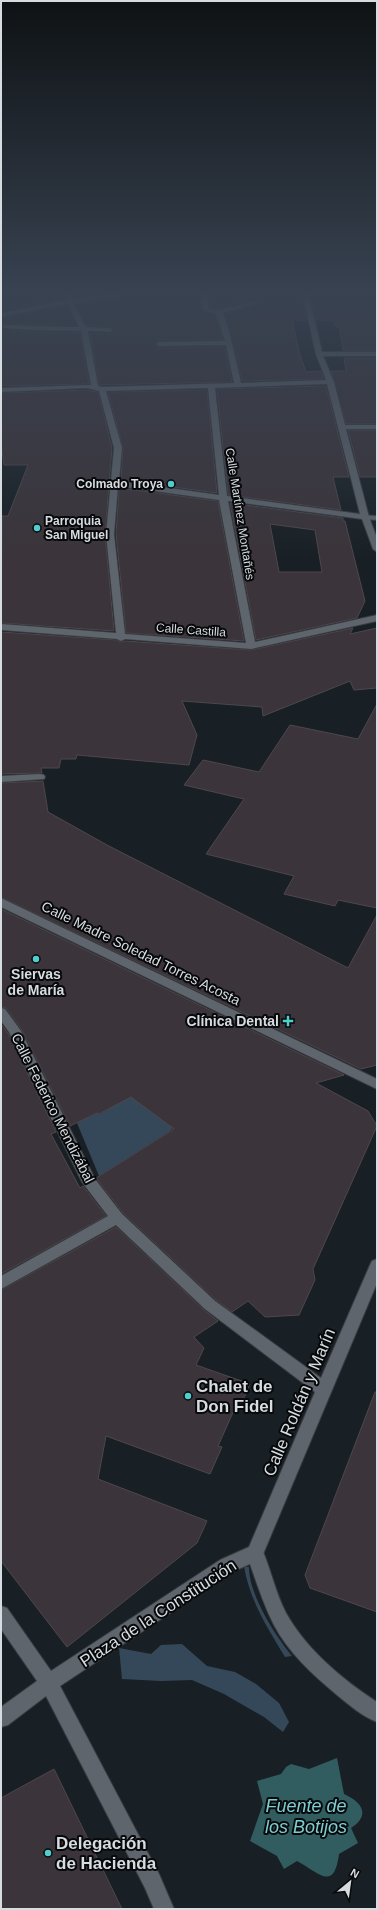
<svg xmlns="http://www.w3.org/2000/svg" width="378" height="1910" font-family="Arial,sans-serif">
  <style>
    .green { fill: #354859 }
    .water { fill: #325d60 }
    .building { fill: #3b343a; stroke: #4e474e; fill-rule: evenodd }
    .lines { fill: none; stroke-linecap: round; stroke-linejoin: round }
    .pedestrian-casing { stroke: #373c40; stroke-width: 2 }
    .minor-casing { stroke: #373c40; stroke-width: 2 }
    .pedestrian { fill: #5e656c; fill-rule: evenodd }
    .minor { fill: #5e656c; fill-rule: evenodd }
    .poi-dot { fill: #52cdcd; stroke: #07090b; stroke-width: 1.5 }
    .labels { text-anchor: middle; stroke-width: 4; stroke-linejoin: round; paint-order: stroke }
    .far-poi-label { font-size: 12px; font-weight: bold; fill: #d7dce0; stroke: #07090b; text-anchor: end }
    .far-street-label { font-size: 12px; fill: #d7dce0; stroke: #07090b }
    .street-label { font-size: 14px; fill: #d7dce0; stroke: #07090b }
    .poi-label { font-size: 14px; font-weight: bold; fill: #d7dce0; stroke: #07090b }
    .near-poi-label { font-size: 17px; font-weight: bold; fill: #d7dce0; stroke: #07090b; text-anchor: start }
    .near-street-label { font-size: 17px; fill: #d7dce0; stroke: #07090b }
    .near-water-label { font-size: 18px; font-style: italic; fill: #7ecdd3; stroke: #07090b }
  </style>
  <rect width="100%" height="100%" fill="#192025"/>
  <!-- green -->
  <path class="green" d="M130 1096 181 1120 170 1131 99 1176 77 1123 97 1113 100 1114Z
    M244 1566 249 1567C249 1595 275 1635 292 1656L285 1657C268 1629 249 1599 244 1566Z
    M182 1644 207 1666 235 1672 256 1684 279 1703 289 1722 283 1732 264 1717 224 1694 192 1680 161 1681 122 1679 119 1648 151 1654 161 1645Z"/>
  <!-- water -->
  <path class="water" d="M337 1758 344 1794C362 1802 371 1815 351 1828L358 1843 339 1854C334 1893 318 1872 297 1861L284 1869 277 1856 250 1841 263 1804 257 1781 281 1774 286 1767 291 1764 309 1769Z"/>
  <!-- building -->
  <path class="building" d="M15 292H65V299L1 311V297Z
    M74 292H113L74 297Z
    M147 292H199L202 310 215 315 223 340H159L155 344 159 348 225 347 232 382 99 385 90 333 110 334 114 330 110 326H87L75 304Z
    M208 292H301L307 320H292L299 351 306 372 321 371 324 379 242 381 225 314 258 304 259 303 255 300 219 308H210Z
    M310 292H377V350H343L339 326H335L333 320H316Z
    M67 306 77 325 5 324 1 326V318Z
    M1 328 31 332H80L89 384 1 386Z
    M344 358H377V424H346L331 371H346Z
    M326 386 349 477H333L341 510 228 495 217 389Z
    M87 390 98 392 112 448 105 534 114 631 1 623 2 516H8L28 465H4L1 443V393Z
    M207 390 217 493 121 480 123 448 108 392Z
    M348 430H377V477H360Z
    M119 488 218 501 244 641 126 633 116 534Z
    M230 503 343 518V521H345L365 601 357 618 256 640ZM270 524 315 530 322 572H279Z
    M353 628 350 634 377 628V688L354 690 350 681 263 716 262 707 182 701 197 735 189 765 77 755 76 759H61L59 768H41L42 773 1 774V632L117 640 120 642 125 641 251 650Z
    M377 704V908L338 900 335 906 284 894 294 876 206 854 244 799 184 785 203 760 259 772 290 725 358 739Z
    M43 781 48 812 107 845 348 968 377 915V1065L361 1069 1 897V783Z
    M1 909 344 1075 316 1083 368 1111 377 1126 313 1269 315 1280 299 1315 265 1317 248 1301 232 1312 216 1300 123 1213 96 1178 174 1129 131 1097 99 1114 97 1113 70 1126 22 1030 6 1008 1 1007Z
    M1 1024 8 1033 56 1132 51 1134 80 1188 83 1186 106 1216 1 1274Z
    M116 1227 204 1310 218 1321 194 1337 204 1348 196 1365 250 1384 239 1409 235 1408 218 1446 222 1447 210 1474 106 1436 98 1479 207 1521 197 1543 67 1647 1 1561V1290Z
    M375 1392H377V1612L310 1588 305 1575Z
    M54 1769 122 1909H1V1798Z"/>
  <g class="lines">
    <defs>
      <path id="pedestrian" d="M5 325 31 326 34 328 31 330 3 328 2 327Z
        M362 515 377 516V520L362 519Z
        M1 1008 5 1009 21 1031 95 1179 122 1214 215 1301 321 1378 370 1265 372 1261 377 1259V1283L261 1559 232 1572 60 1686 159 1874 174 1909H154L145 1888 46 1696 8 1725 1 1727V1707L37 1681 1 1629V1606L7 1608 51 1671 220 1560 249 1547 315 1392 205 1309 116 1225 1 1289V1276L108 1216 82 1182 9 1032 1 1021Z"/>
      <path id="minor" d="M67 292H73L72 299 126 292H146L73 303 86 327 110 328 113 330 110 332 88 331 98 386 102 387 234 383 226 345 159 346 156 344 159 342 225 341 216 314 203 310 200 292H206L209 309 219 310 255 301 258 303 223 313 229 331 241 383 326 380 316 354 302 292H308L322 352H377V356H323L334 382 345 425H377V429H346L369 517 377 538V552L373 549 362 519 228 501 255 642 377 615V621L251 649 125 639 121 641 117 639 1 630V624L116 633 106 534 114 448 99 391 87 388 1 392V388L91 385 81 331 31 330 28 328 31 326 79 327 68 304 1 317V313L66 300ZM327 384 360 514 227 496 215 388ZM208 388 219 495 119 481 122 448 106 391ZM118 486 219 500 246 643 125 634 114 534Z
        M40 774 44 775 45 777 44 779 1 782V776Z
        M1 898 377 1079V1089L1 907Z
        M255 1545 261 1547C271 1569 275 1592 286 1613 306 1649 343 1680 377 1702V1722C362 1716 349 1705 337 1695 313 1675 288 1652 274 1625 262 1602 255 1577 246 1553L249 1547Z"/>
    </defs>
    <!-- pedestrian casing -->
    <use href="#pedestrian" class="pedestrian-casing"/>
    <!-- minor casing -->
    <use href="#minor" class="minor-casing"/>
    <!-- pedestrian -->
    <use href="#pedestrian" class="pedestrian"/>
    <!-- minor -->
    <use href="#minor" class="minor"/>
  </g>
  <!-- sky -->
  <linearGradient id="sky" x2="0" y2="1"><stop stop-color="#0e1214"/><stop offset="0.52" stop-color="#384251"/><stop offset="1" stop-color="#384251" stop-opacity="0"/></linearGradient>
  <rect width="378" height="560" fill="url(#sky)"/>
  <!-- markers -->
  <g class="poi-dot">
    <circle cx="171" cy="484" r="4"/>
    <circle cx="37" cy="528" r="4"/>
    <circle cx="36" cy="959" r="4"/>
    <path d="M286 1015h4v4h4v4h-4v4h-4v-4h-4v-4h4z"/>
    <circle cx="188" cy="1396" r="4"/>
    <circle cx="48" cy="1853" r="4"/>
  </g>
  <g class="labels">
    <!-- far-poi labels -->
    <g class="far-poi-label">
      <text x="163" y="488">Colmado Troya</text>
      <text x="45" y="525" text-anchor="start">Parroquia<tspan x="45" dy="14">San Miguel</tspan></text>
    </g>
    <!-- far-street labels -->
    <g class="far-street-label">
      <text transform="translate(240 514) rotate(81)" y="4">Calle Martínez Montañés</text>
      <text transform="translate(191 630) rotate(4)" y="4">Calle Castilla</text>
    </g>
    <!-- street labels -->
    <g class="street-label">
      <text transform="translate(141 953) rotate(26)" y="5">Calle Madre Soledad Torres Acosta</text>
      <text transform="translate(53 1108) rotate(63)" y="5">Calle Federico Mendizábal</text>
    </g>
    <!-- poi labels -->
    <g class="poi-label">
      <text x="36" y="979">Siervas<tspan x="36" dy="16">de María</tspan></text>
      <text x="279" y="1026" text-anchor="end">Clínica Dental</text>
    </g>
    <!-- near-poi labels -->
    <g class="near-poi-label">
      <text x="196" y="1392">Chalet de<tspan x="196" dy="20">Don Fidel</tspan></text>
      <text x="56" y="1849">Delegación<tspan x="56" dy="20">de Hacienda</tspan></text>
    </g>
    <!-- near-street labels -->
    <g class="near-street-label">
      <text transform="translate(299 1402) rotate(-67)" y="6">Calle Roldán y Marín</text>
      <text transform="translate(158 1613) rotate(-33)" y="6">Plaza de la Constitución</text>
    </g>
    <!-- near-water labels -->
    <g class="near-water-label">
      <text x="306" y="1812">Fuente de<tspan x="306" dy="21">los Botijos</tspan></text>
    </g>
  </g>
  <!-- border -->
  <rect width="378" height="1910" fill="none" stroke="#d7dce0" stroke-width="4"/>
  <!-- north arrow -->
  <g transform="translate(350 1882) rotate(29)" stroke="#07090b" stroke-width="3" paint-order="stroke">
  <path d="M0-3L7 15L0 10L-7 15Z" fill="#d7dce0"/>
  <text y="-6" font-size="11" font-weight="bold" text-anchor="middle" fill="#d7dce0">N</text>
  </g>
</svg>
